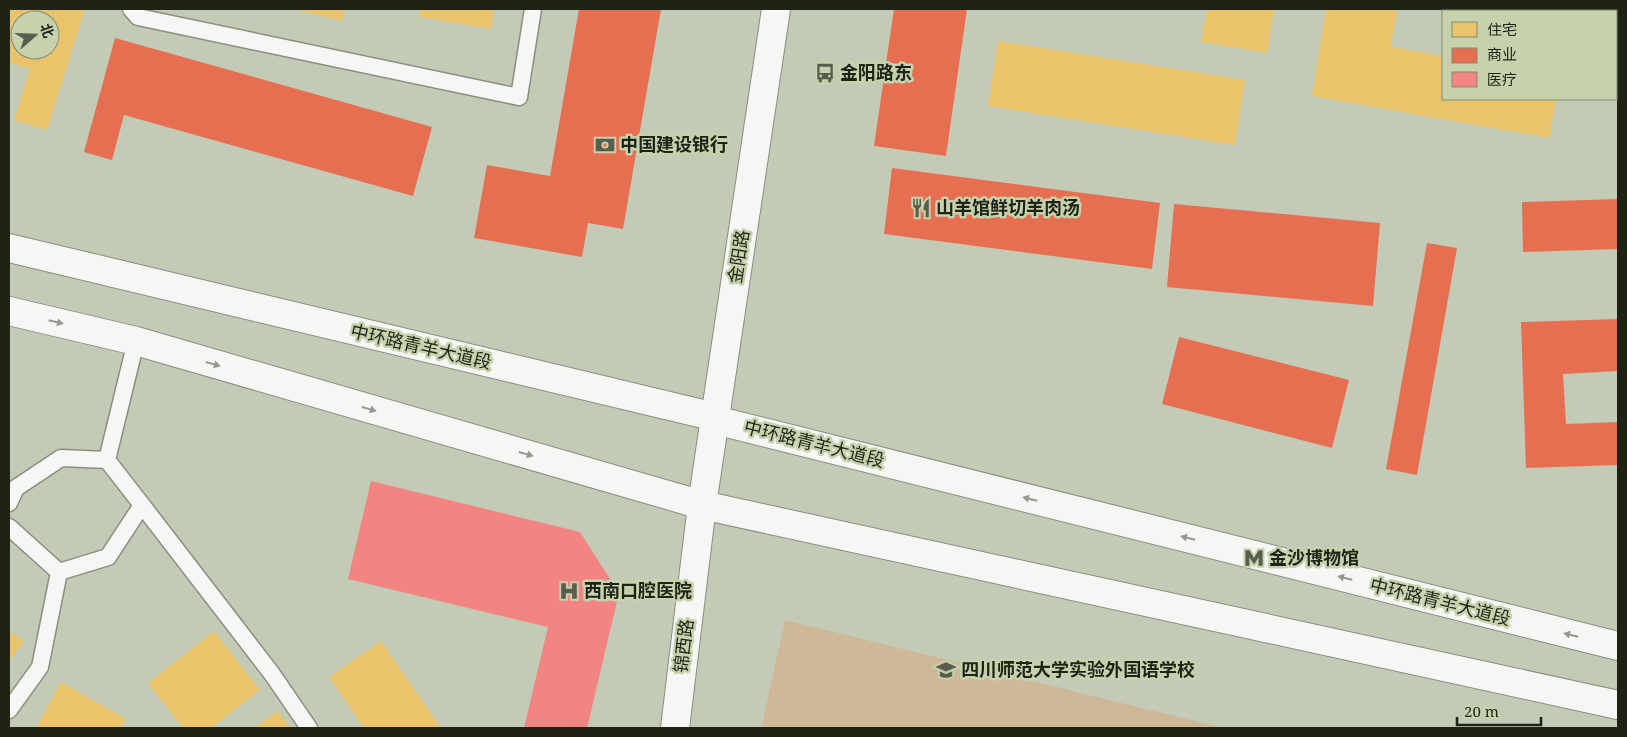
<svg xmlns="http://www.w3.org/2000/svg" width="1627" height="737" font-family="'Noto Serif','Noto Sans SC',serif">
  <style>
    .green { fill: #cfb897 }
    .homes { fill: #e9c46a; fill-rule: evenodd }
    .shops { fill: #e76f51 }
    .health { fill: #f28482 }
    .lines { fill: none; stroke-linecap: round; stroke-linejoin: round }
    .service-casing { stroke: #898e7e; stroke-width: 19 }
    .tertiary-casing { stroke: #898e7e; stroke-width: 30 }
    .primary-casing { stroke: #898e7e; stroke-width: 30 }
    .service { stroke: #f6f7f4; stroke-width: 16 }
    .tertiary { stroke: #f6f7f4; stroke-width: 28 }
    .primary { stroke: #f6f7f4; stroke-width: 28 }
    .oneway { fill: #959890 }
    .labels { text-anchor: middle; stroke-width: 5; stroke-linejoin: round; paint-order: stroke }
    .poi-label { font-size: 18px; font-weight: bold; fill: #1f2316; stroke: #c6d2ad; text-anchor: start }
    .street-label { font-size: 18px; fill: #1f2316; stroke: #c6d2ad }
  </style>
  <rect width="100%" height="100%" fill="#c3cab5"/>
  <!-- green -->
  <path class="green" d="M785 620 1223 728H761Z"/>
  <!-- homes -->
  <path class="homes" d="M11 9H85L47 130 14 120 30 69 9 62V16ZM20 20H50V50H20Z
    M293 9H345L342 21Z
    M421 9H494L491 29 419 17Z
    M1207 9H1274L1267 53 1201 42Z
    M1326 9H1397L1391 47 1443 56V99H1556L1549 138 1312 96Z
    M998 41 1245 80 1235 145 988 106Z
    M9 631 24 641 9 661Z
    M214 631 260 690 211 728H183L148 683Z
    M381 641 441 728H364L329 677Z
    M61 682 126 719 121 728H36Z
    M277 711 291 728H255Z"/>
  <!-- shops -->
  <path class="shops" d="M579 9H661L623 229 588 223 582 257 474 238 487 165 550 176Z
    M894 9H967L946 156 874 146Z
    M115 38 432 127 413 196 124 115 112 160 84 152Z
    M892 168 1160 203 1152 269 884 234Z
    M1618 199V249L1523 252 1522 202Z
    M1174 204 1380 223 1373 306 1167 287Z
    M1427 243 1457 248 1417 475 1386 469Z
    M1618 319V371L1563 374 1566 424 1618 422V465L1526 468 1521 322Z
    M1179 337 1349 380 1332 448 1162 404Z"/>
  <!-- health -->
  <path class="health" d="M371 481 580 532 619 593 587 728H524L548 627 348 579Z"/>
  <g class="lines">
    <defs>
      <path id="service" d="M131 9 138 17 519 97 533 9
        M107 460 136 341
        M9 503 16 488 61 458 107 460 142 505 108 557 59 572 9 527
        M142 505 272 674 309 728
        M9 710 40 667 59 572"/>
      <path id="tertiary" d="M675 728 702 505 776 9"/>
      <path id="primary" d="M9 248 707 415 715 420 1618 646
        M9 311 136 341 702 505 1618 705"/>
    </defs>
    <!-- service casing -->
    <use href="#service" class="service-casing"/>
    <!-- tertiary casing -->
    <use href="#tertiary" class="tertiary-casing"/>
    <!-- primary casing -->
    <use href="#primary" class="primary-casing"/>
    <!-- service -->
    <use href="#service" class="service"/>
    <!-- tertiary -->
    <use href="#tertiary" class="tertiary"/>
    <!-- primary -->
    <use href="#primary" class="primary"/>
  </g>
  <!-- one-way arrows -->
  <defs><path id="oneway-solid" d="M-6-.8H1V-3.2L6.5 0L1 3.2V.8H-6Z" transform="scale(1.25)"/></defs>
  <g class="oneway">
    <use href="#oneway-solid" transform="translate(56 322) rotate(13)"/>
    <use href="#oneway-solid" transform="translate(213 364) rotate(16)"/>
    <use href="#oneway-solid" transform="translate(369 409) rotate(16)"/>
    <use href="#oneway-solid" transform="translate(526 454) rotate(16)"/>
    <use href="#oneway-solid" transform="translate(1030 499) rotate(-166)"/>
    <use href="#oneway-solid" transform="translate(1188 538) rotate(-166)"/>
    <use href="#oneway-solid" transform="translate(1345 578) rotate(-166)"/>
    <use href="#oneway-solid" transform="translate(1571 635) rotate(-166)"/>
  </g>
  <!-- icons -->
  <defs>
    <symbol id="bus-bare" viewBox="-9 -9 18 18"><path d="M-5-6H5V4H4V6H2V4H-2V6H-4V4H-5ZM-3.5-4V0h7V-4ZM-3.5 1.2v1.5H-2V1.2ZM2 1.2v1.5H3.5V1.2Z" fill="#585d4e" stroke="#c6d2ad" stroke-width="2.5" paint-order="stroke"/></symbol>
    <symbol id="bank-bare" viewBox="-9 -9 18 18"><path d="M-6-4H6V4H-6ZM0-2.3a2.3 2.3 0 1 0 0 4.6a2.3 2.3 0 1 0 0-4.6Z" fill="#585d4e" stroke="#c6d2ad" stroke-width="2.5" paint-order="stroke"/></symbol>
    <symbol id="restaurant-bare" viewBox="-9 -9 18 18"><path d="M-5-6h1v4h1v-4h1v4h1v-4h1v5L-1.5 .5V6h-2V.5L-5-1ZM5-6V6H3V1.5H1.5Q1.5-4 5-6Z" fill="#585d4e" stroke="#c6d2ad" stroke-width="2.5" paint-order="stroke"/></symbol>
    <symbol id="metro-bare" viewBox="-9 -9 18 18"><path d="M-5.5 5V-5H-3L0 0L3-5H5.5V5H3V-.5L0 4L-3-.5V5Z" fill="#585d4e" stroke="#c6d2ad" stroke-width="2.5" paint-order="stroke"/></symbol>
    <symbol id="hospital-bare" viewBox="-9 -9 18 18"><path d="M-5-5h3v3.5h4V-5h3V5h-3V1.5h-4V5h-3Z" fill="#585d4e" stroke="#c6d2ad" stroke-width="2.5" paint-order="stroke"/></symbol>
    <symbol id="school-bare" viewBox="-9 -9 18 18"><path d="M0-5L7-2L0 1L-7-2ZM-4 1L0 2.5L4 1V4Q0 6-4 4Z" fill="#585d4e" stroke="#c6d2ad" stroke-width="2.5" paint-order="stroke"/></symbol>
  </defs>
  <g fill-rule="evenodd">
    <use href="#bus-bare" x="811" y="59" width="28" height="28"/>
    <use href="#bank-bare" x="591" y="131" width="28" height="28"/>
    <use href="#restaurant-bare" x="907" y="194" width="28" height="28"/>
    <use href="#metro-bare" x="1240" y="544" width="28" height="28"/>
    <use href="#hospital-bare" x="555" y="577" width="28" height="28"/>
    <use href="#school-bare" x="932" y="656" width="28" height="28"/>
  </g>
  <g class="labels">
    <!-- poi labels -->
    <g class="poi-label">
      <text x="840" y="79">金阳路东</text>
      <text x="620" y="151">中国建设银行</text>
      <text x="936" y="214">山羊馆鲜切羊肉汤</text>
      <text x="1269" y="564">金沙博物馆</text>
      <text x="584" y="597">西南口腔医院</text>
      <text x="961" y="676">四川师范大学实验外国语学校</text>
    </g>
    <!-- street labels -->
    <g class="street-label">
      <text transform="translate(739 257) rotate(-81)" y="6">金阳路</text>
      <text transform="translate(421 347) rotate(13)" y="6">中环路青羊大道段</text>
      <text transform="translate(814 444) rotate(14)" y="6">中环路青羊大道段</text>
      <text transform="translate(1440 602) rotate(14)" y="6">中环路青羊大道段</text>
      <text transform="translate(684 646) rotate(-83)" y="6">锦西路</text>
    </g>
  </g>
  <!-- border -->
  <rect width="1627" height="737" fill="none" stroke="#1f2316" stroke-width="20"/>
  <!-- legend -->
  <rect x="1442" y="10" width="175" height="90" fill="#c6d2ad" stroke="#838c71"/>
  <rect x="1452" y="22" width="25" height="15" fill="#e9c46a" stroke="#838c71"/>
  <text x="1487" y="35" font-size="15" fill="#1f2316">住宅</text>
  <rect x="1452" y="48" width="25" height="15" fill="#e76f51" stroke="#838c71"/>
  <text x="1487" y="60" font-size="15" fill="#1f2316">商业</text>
  <rect x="1452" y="72" width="25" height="15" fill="#f28482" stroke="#838c71"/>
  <text x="1487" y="85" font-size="15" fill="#1f2316">医疗</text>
  <!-- north arrow -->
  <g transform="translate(35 35) rotate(70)"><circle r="24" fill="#c6d2ad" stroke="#838c71"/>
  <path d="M0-4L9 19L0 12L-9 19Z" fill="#585d4e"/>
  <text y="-8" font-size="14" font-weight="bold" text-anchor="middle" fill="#1f2316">北</text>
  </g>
  <!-- scale -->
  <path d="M1457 717v8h84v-8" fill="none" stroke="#1f2316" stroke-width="2.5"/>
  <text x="1464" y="717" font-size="15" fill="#1f2316" stroke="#c6d2ad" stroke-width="4" paint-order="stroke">20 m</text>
</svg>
